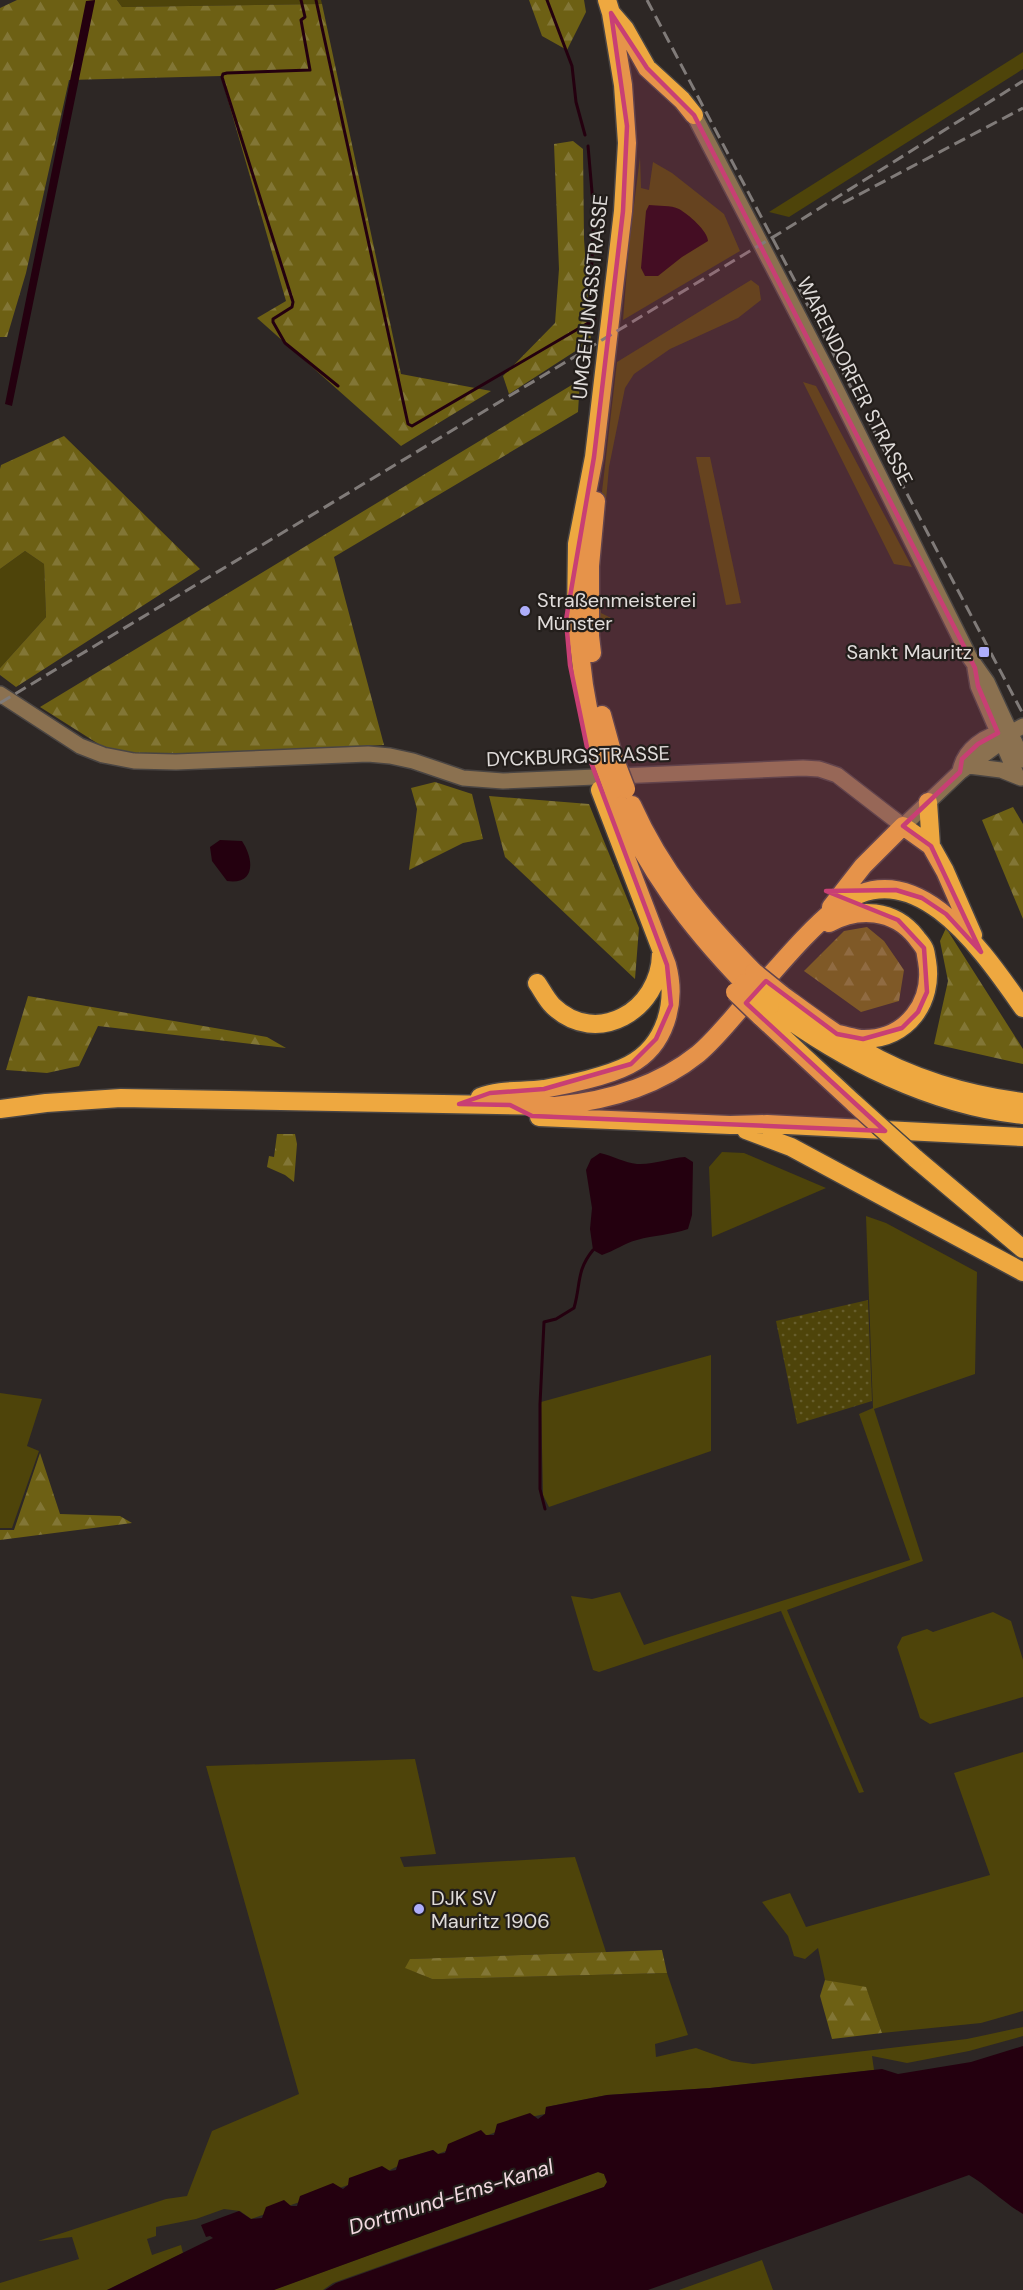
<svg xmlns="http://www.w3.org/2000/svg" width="1023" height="2290" font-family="'DM Sans',sans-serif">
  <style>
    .grass { fill: #4e440a }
    .forest { fill: url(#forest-firs) }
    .park { fill: url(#park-dots) }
    .water { fill: #24000f }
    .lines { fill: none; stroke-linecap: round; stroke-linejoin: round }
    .stream { stroke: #24000f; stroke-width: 3 }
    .secondary-casing { stroke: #4a4543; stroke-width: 18 }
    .highway-casing { stroke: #4a4543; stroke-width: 21 }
    .secondary { stroke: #8b7150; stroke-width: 15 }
    .highway { stroke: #eea840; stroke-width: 18 }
    .rail { stroke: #807b79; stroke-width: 3; stroke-dasharray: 12 6; stroke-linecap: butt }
    .highway-bridge-casing { stroke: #4a4543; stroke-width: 21; stroke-linecap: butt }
    .highway-bridge { stroke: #eea840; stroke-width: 18 }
    .marked { fill: #c83f74; fill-opacity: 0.2; stroke: #c83f74; stroke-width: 4.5; stroke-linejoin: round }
    .poi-dot { fill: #aeaefb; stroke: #231e1b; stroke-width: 2 }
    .labels { text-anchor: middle; stroke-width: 4.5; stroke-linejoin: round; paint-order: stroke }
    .street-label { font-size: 20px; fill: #e0dcda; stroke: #231e1b }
    .poi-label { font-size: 20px; fill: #e0dcda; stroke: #231e1b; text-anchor: start }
    .water-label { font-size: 21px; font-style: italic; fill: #f2d9e0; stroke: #231e1b }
  </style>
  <defs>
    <pattern id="forest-firs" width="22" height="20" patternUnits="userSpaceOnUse" patternTransform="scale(1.5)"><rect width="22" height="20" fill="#6d6014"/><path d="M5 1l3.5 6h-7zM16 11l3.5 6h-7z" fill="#827636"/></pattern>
    <pattern id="park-dots" width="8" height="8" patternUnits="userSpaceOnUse" patternTransform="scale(1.5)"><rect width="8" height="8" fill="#4e440a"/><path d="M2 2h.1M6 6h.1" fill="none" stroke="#675e2d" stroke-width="1.8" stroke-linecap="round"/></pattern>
  </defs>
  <rect width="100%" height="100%" fill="#2d2725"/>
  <!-- grass -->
  <path class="grass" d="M117 0H321L322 4 122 7Z
    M1023 52V69L789 217 769 212Z
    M640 157 641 188 649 190 653 162 672 173 724 214 740 251 623 320 629 245Z
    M751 280 759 286 761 300 738 318 670 349 634 374 625 388 609 467 599 579 601 613 615 620 595 621 592 578 617 362Z
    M803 382 816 386 912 567 894 564Z
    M696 457H710L741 603 726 605Z
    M25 551 44 564 46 617 0 668V569Z
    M722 1152 744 1153 826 1188 712 1237 709 1167Z
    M866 1216 886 1223 977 1272 975 1374 874 1409 923 1561 787 1610 864 1792 859 1793 781 1611 599 1672 593 1670 571 1596 592 1599 620 1592 644 1645 910 1560 859 1414 873 1408Z
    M711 1355V1451L549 1507 543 1495 541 1402Z
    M0 1393 42 1399 27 1446 39 1451 12 1528H0Z
    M993 1612 1011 1621 1023 1660V1697L930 1724 920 1718 897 1647 902 1637 927 1629 933 1632Z
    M1023 1752V2011L981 2023 882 2033 866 1988 825 1980 818 1948 805 1959 794 1956 788 1936 762 1902 790 1893 806 1927 990 1875 954 1773Z
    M415 1759 436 1854 400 1857 404 1867 575 1857 606 1952 411 1959 406 1968 432 1979H443L667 1973 688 2035 655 2044 656 2057 696 2048 732 2061 753 2064 967 2039 1023 2027V2036L969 2051 907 2063 872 2056 874 2070 710 2088 607 2095 546 2107 545 2114 497 2124 496 2132 438 2154 433 2150 399 2160 398 2166 388 2171 254 2218 251 2219 240 2211 224 2209 196 2219 156 2227V2236L147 2239 152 2255 181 2245 183 2253 107 2290H0V2283L79 2259 72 2237 38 2241 166 2199 187 2196 212 2131 299 2094 206 1766Z
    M598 2172 604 2174 607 2182 604 2187 333 2283 323 2290H273Z
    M762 2260 773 2290H679Z"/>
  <!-- forest -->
  <path class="forest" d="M17 0H117L122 7 322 4 401 374 491 391 401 446 257 318 286 301 221 76 69 80 26 273 7 337H0V8Z
    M529 0H584L586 12 567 50 542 36Z
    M573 141 583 149 584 239 591 341 509 394 503 376 555 323 559 269 554 144Z
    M580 380 578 412 334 557 384 745 163 756 108 750 40 707Z
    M64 436 200 569 16 687 0 675V668L46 617 44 564 25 551 0 569V469L1 465Z
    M435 782 472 794 483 839 463 843 409 870 417 809 411 788Z
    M489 796 589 804 639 928 635 979 505 857Z
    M1013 807 1023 824V919L982 820Z
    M867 927 884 941 904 970 899 1001 861 1012 804 971 844 931Z
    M946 928 1023 1049V1064L934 1044 948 981 940 941Z
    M28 996 267 1037 286 1048 98 1026 79 1066 47 1073 6 1070Z
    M277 1134H295L297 1144 294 1182 285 1175 267 1167 269 1156 274 1157Z
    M40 1453 60 1514 120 1516 132 1523 0 1540V1530H14Z
    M662 1950 667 1973 443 1979H432L405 1968 410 1959Z
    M825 1980 866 1987 882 2033 832 2039 820 1996Z"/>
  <!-- park -->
  <path class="park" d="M868 1300 872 1401 797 1424 776 1321Z"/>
  <!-- water -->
  <path class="water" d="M95 0V1L12 406 5 404 86 1Z
    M649 205C658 206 671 205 679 209 688 214 708 231 708 241L682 257 658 276H645L641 268 646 211Z
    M220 840 242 841C254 859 256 885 227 881L212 861 210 847Z
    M600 1153C613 1156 625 1163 637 1164 654 1165 669 1158 685 1157L693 1162 692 1215 688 1229C671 1235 654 1235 637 1240 625 1243 614 1251 602 1255L593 1250 590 1229 592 1208 586 1170 591 1159Z
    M1023 2046V2214C1004 2203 988 2186 969 2175L648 2290H325L336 2283 604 2187 607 2182 604 2174 598 2172 274 2290H107L213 2238 210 2236 206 2237 201 2225 239 2211 251 2219 262 2218 266 2207 284 2200 291 2206H297L300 2196 333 2183 343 2189 348 2185 349 2178 382 2166 390 2171 396 2170 399 2160 433 2150 438 2154 445 2153 448 2144 481 2130 486 2135H494L497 2124 530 2113 538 2119 545 2114 546 2107 607 2095 710 2088 882 2069 898 2074 971 2062Z"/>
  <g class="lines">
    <!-- stream -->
    <path class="stream" d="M301 0 305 17 301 20 310 70 227 73 223 74 222 77 293 302 292 307 273 319V322L285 343 338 386
      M316 0 408 424 412 426 595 319
      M547 0 572 66 576 102 585 135
      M588 146 594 215 589 328
      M545 1509 540 1489V1404L544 1322 556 1319 574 1308C581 1284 576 1271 593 1250"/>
    <defs>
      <path id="secondary" d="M694 115 830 377 970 658 987 682 1023 760
        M975 668 978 686 1017 776
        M0 694 80 746 103 755 134 761 176 762 368 754 390 756 413 761 463 778 503 781 803 768 819 769 837 775 903 826 960 772 996 746 1010 733 1023 726
        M969 766 1001 770 1021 778
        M960 771C964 750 985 733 1007 733"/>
      <path id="highway" d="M612 14 625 29 647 68 682 100 694 115
        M592 653 590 636V566L596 501
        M602 715 613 755
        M600 755 590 719 584 685 576 619 577 544 594 457 623 211 627 143 623 85 611 13 607 0
        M616 798C647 870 689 926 744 983
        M928 802 931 846
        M632 805C662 872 703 920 754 972
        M831 907 863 866 903 826 931 846 945 871 973 935
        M829 923C858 907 894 909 916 937 918 940 922 944 924 948 926 951 926 957 927 961 934 1002 907 1039 864 1039 855 1039 845 1035 837 1034
        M537 983C542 990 546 999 553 1006 597 1048 660 1010 661 954
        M781 994C807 1013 833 1033 861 1049 909 1078 968 1095 1023 1102
        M770 1006C841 1060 933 1106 1023 1115
        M760 1016 855 1104
        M480 1097C500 1089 523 1092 544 1089 567 1085 608 1076 629 1065 666 1046 677 1002 667 965L600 790
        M0 1109 46 1103 121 1098 555 1106C607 1101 657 1087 698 1054 716 1039 732 1018 748 1000 776 970 804 934 836 908 914 846 984 953 1023 1008
        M539 1117 730 1125 767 1124 1023 1137
        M746 1130 791 1147 1023 1272
        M915 1158 1023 1249"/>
    </defs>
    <!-- secondary casing -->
    <use href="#secondary" class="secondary-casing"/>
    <!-- highway casing -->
    <use href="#highway" class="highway-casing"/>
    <!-- secondary -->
    <use href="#secondary" class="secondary"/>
    <!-- highway -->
    <use href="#highway" class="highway"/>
    <!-- rail -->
    <path class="rail" d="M647 0 1023 714
      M843 203 1023 108
      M0 703 783 231 1023 81"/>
    <defs>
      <path id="highway-bridge" d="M600 755 613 790
        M613 755 626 789
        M754 972 781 994
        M744 983 770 1006
        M735 992 760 1016
        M855 1104 915 1158"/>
    </defs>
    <!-- highway-bridge casing -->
    <use href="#highway-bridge" class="highway-bridge-casing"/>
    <!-- highway-bridge -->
    <use href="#highway-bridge" class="highway-bridge"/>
  </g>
  <!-- marked area -->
  <path class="marked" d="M611 13 647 68 694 115 975 668 978 686 998 733 978 744 962 759 960 772 903 826 931 846 981 952 946 914 922 898 896 890 826 891 898 920 924 948 927 992 918 1012 902 1028 863 1039 837 1034 766 981 746 1003 885 1131 532 1116 510 1105 459 1104 490 1093 544 1089 631 1064 656 1039 671 1005 667 965 589 757 570 665 566 620 594 457 623 211 627 126Z"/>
  <!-- markers -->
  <g class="poi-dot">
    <circle cx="525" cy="611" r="6"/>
    <rect x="978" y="646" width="12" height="12" rx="3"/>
    <circle cx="419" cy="1909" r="6"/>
  </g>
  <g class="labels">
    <!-- street labels -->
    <g class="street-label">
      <text transform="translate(590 297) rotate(-84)" y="7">UMGEHUNGSSTRASSE</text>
      <text transform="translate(855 381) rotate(63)" y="7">WARENDORFER STRASSE</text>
      <text transform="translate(578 756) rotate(-2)" y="7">DYCKBURGSTRASSE</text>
    </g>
    <!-- poi labels -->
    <g class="poi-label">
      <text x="537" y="607">Straßenmeisterei<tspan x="537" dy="23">Münster</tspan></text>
      <text x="972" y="659" text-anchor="end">Sankt Mauritz</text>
      <text x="431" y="1905">DJK SV<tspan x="431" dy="23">Mauritz 1906</tspan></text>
    </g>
    <!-- water labels -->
    <g class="water-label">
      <text transform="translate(451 2197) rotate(-17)" y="7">Dortmund-Ems-Kanal</text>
    </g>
  </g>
</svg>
